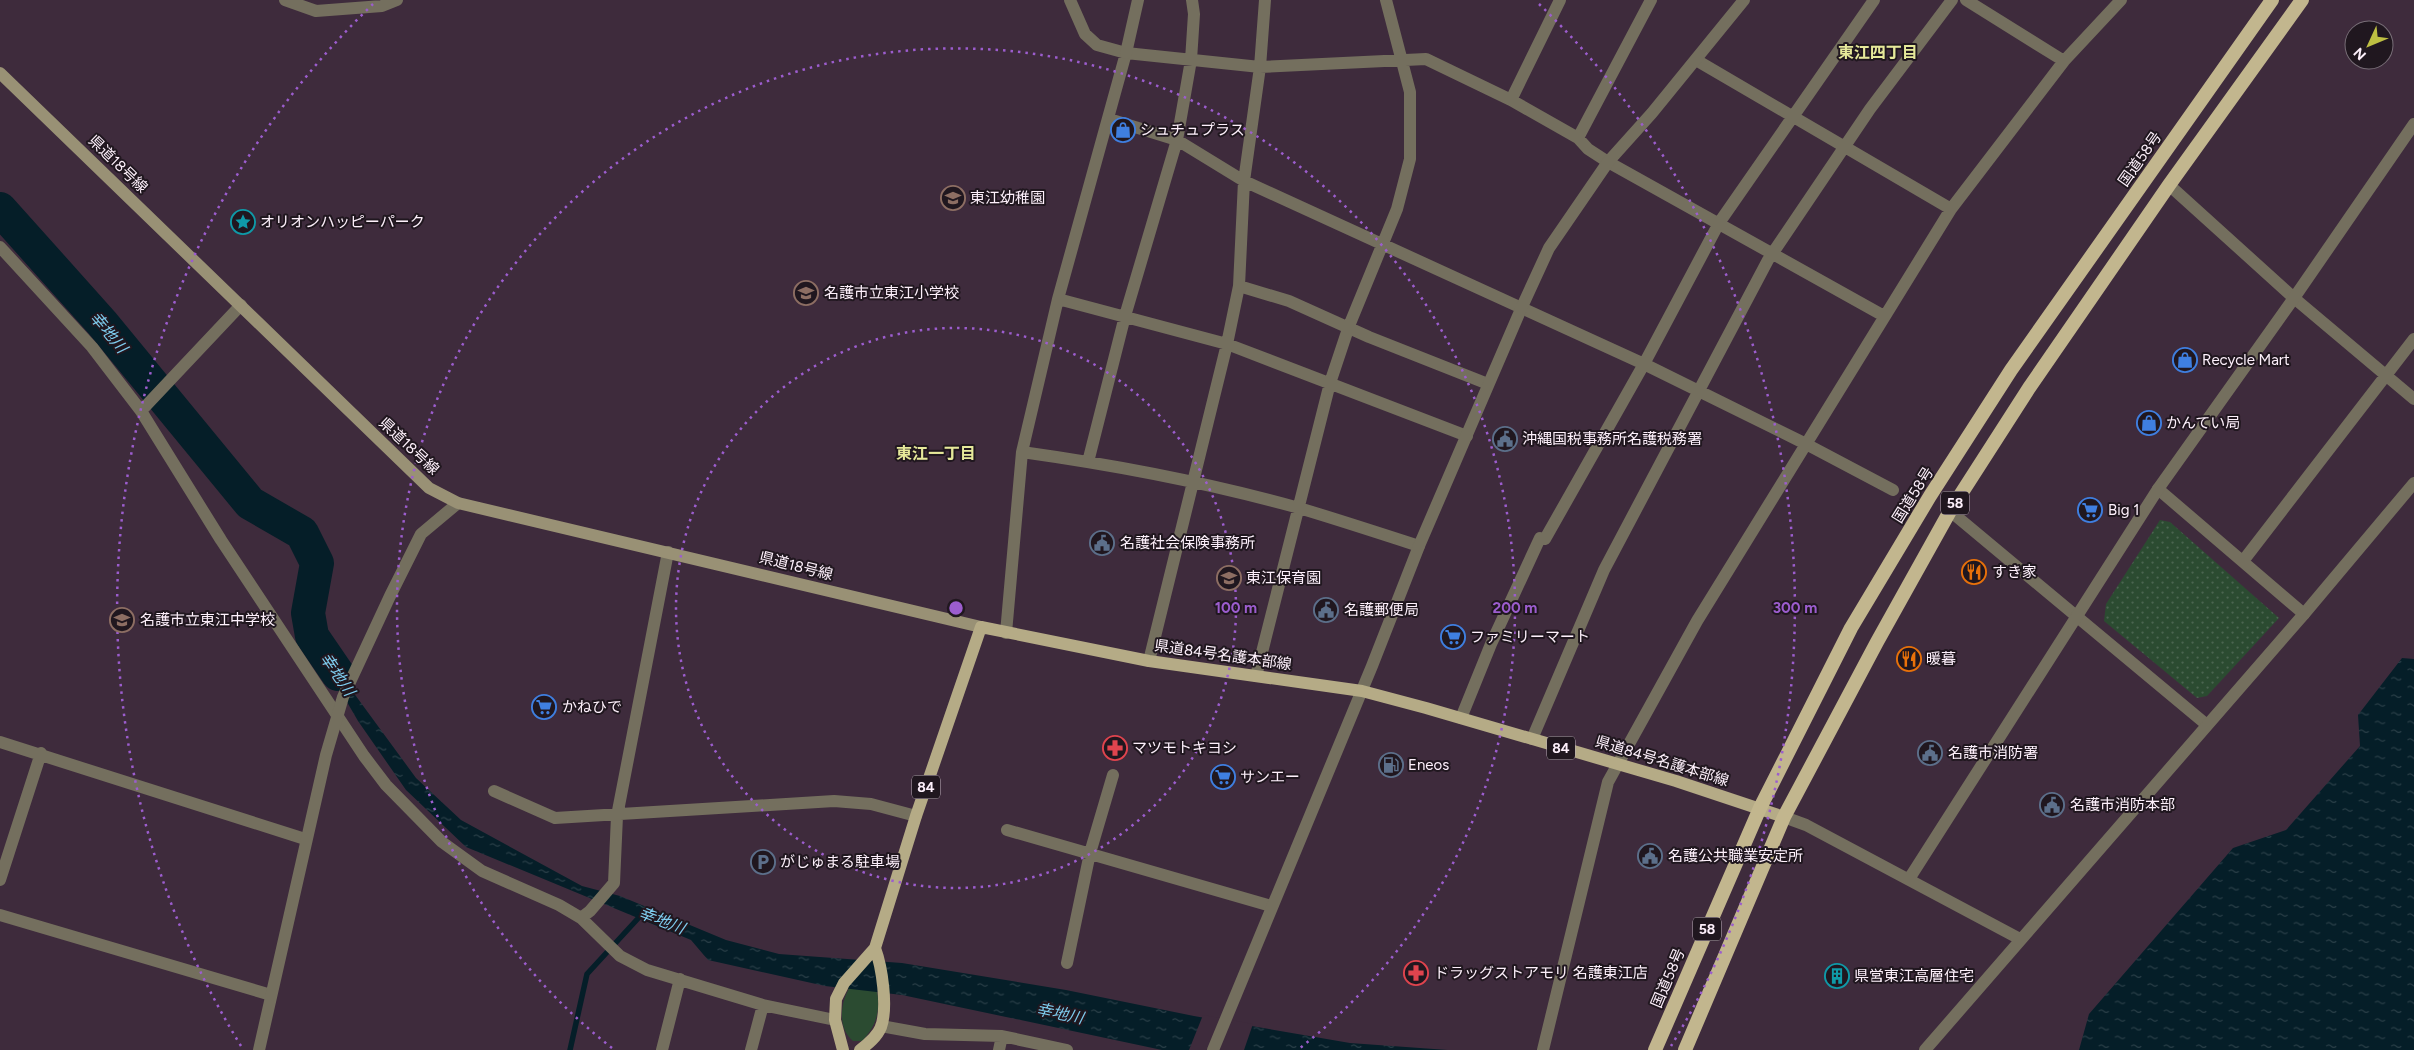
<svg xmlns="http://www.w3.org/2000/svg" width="2414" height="1050" font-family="Figtree,'Noto Sans JP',sans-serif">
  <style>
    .grass { fill: #2b4b31 }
    .park { fill: url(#park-dots) }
    .water { fill: url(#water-ripples) }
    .pier { fill: #3e2b3c }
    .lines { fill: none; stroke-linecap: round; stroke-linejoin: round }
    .stream { stroke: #051e28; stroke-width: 5.5 }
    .river { stroke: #051e28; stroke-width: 34 }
    .minor { stroke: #746f5e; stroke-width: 12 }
    .tertiary { stroke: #746f5e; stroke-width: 12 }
    .secondary { stroke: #999175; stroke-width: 12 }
    .primary { stroke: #b5ab86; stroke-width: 12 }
    .trunk { stroke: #c2b68e; stroke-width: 14 }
    .ring { fill: none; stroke: #9c5dce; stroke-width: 2.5; stroke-dasharray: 2.5 5 }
    .labels { text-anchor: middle; stroke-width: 4; stroke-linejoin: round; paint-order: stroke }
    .shield { fill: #20171f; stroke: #bbafb9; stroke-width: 1 }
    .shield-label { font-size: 14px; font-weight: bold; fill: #fdf0fb }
    .poi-label { font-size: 15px; fill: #fdf0fb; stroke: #20171f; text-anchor: start }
    .street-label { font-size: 15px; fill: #fdf0fb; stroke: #20171f }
    .neighbourhood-label { font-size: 16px; font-weight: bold; fill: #e6e99a; stroke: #20171f }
    .water-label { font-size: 16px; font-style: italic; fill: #7eccee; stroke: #20171f }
    .centre { fill: #9c5dce; stroke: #20171f; stroke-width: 2.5 }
    .ring-label { font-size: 15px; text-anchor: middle; font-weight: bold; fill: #9c5dce; stroke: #20171f; stroke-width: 4; stroke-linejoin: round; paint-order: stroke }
  </style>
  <defs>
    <pattern id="park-dots" width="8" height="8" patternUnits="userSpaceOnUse" patternTransform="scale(1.25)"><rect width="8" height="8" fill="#2b4b31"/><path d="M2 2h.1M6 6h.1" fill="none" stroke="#4b6550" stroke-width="1.8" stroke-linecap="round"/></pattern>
    <pattern id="water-ripples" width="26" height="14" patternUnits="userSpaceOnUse" patternTransform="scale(1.25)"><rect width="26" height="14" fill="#051e28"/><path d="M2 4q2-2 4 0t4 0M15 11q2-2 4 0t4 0" fill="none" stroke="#2a3f48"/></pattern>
  </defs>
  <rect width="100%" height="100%" fill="#3e2b3c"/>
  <!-- grass -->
  <path class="grass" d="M851 985 876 986C881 1008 878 1024 862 1041H853C837 1028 840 1002 851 985Z"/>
  <!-- park -->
  <path class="park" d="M2160 520 2170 522 2279 618 2207 696 2197 698 2104 621 2106 604Z"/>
  <!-- water -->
  <path class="water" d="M312 636 416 778 461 820 582 886 620 896 726 940 779 954 902 963 1066 990 1194 1016 1350 1043 1448 1050H1162L902 995 825 986 708 960 691 940 466 847 406 790 358 721 322 659Z
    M2402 658 2414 659V1050H2079L2089 1014 2233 848 2286 830 2360 746 2358 715Z"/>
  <!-- pier -->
  <path class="pier" d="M1203 1015 1253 1024 1244 1050H1189Z"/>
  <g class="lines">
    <!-- stream -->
    <path class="stream" d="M570 1050 587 974 643 913"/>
    <!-- river -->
    <path class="river" d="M0 209 102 323 250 503 302 533 317 563 308 613 312 636 338 674"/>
    <!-- minor -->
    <path class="minor" d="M285 0 316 11 382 6 397 0
      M1070 0 1085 34 1097 45 1126 53 1260 67 1426 59 1511 100 1578 138 1588 149 1608 162 1884 316
      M1966 0 2064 61
      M1696 60 1951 209
      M1511 100 1560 0
      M1109 119 1177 140 1244 181 1644 364 1806 444 1893 490
      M1578 138 1651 0
      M2169 185 2294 298 2414 399
      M0 247 92 347 141 411 221 540 364 756 386 785 442 842 482 871 559 905 581 918 620 956 647 970 763 1005 835 1020
      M1239 286 1289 301 1369 337 1488 384
      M1058 299 1227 344 1467 436
      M141 411 241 305
      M1022 452C1115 465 1209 483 1299 508 1339 520 1379 533 1419 546
      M1088 462 1125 316 1177 140 1191 60 1194 14 1192 0
      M2158 489 2304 614
      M1950 511 2207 725
      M1545 539 1644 364 1719 223 1874 0
      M2243 561 2414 339
      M1006 633 1022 452 1058 299 1126 53
      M1149 661 1227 344 1239 286 1244 181 1260 67 1265 0
      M1256 676 1330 383 1349 326 1397 209 1410 159V92L1386 0
      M1461 718 1491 644 1540 538
      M1532 739 1604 570 1768 260 1870 109 1952 0
      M0 742 305 839
      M494 791 555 818 834 801 871 804 916 816
      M1007 830 1271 906
      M0 880 41 753
      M0 915 271 995
      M581 918 590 911 614 883 617 816 668 552
      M1067 963 1090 853 1113 775
      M881 1026 925 1034 1002 1036 1067 1050
      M662 1050 680 979
      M751 1050 763 1005
      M999 1050 1002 1036
      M1543 1050 1608 782 1697 621 1951 209 2064 61 2121 0"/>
    <!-- tertiary -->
    <path class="tertiary" d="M1126 53 1138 0
      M1784 817 1806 825 2020 939
      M1909 879 2158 489 2294 298 2414 124
      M259 1050 326 755 343 697 390 596 421 534 458 503
      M1213 1050 1372 666 1419 546 1521 309 1549 248 1608 162 1652 113 1744 0
      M1925 1050 2304 614 2414 483"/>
    <!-- secondary -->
    <path class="secondary" d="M0 73 429 488 458 503 981 627"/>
    <!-- primary -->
    <path class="primary" d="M843 1050 835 1020 836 999 844 983 875 948 916 816 981 627 1149 661 1362 691 1426 708 1676 781 1784 817
      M860 1050C868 1044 877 1037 881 1027 888 1007 882 967 875 948"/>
    <!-- trunk -->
    <path class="trunk" d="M1655 1050 1760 808 1851 628 1930 496 2011 370 2272 0
      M1685 1050 1784 817 1877 642 1950 511 2029 388 2169 185 2302 0"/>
  </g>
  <!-- distance rings -->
  <g class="ring">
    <circle cx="956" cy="608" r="280"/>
    <path d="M612 1048A559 559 0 1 1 1300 1048"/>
    <path d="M241 1046A839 839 0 0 1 373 4M1539 4A839 839 0 0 1 1671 1046"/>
  </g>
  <!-- icons -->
  <defs>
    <symbol id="shop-ring" viewBox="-11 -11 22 22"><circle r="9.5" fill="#20171f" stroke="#3f7fe0" stroke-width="1.5"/><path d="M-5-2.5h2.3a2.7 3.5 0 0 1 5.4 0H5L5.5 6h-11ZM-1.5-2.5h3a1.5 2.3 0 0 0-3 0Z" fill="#3f7fe0"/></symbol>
    <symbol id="school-ring" viewBox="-11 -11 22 22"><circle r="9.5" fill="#20171f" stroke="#8d6e63" stroke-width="1.5"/><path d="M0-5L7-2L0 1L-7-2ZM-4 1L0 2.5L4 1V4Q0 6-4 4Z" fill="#8d6e63"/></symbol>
    <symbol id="sight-ring" viewBox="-11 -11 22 22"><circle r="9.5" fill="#20171f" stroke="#0f9aa8" stroke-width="1.5"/><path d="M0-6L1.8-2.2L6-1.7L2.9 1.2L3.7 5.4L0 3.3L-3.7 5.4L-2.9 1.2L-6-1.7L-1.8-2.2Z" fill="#0f9aa8"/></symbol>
    <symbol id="civic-ring" viewBox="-11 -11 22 22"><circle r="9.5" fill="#20171f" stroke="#5c6f8a" stroke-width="1.5"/><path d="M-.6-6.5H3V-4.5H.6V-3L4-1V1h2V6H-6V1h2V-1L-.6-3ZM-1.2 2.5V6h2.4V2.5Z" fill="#5c6f8a"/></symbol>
    <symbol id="supermarket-ring" viewBox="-11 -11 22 22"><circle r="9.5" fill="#20171f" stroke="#3f7fe0" stroke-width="1.5"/><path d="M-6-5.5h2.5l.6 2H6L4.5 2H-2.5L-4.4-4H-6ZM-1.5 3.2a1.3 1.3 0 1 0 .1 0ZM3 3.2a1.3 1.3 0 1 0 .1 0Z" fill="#3f7fe0"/></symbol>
    <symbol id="restaurant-ring" viewBox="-11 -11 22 22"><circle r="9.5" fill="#20171f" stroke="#e8710a" stroke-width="1.5"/><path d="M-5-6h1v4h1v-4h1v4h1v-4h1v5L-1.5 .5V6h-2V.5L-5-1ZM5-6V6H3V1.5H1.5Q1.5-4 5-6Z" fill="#e8710a"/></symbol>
    <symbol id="pharmacy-ring" viewBox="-11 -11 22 22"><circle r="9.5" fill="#20171f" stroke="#e0444e" stroke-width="1.5"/><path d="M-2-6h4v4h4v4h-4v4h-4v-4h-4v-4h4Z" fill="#e0444e"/></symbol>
    <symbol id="fuel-ring" viewBox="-11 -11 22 22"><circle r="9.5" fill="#20171f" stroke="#5c6f8a" stroke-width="1.5"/><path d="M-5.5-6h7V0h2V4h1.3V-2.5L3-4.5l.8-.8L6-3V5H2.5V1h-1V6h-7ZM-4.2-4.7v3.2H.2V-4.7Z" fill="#5c6f8a"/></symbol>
    <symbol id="parking-ring" viewBox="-11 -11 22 22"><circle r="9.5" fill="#20171f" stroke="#5c6f8a" stroke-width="1.5"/><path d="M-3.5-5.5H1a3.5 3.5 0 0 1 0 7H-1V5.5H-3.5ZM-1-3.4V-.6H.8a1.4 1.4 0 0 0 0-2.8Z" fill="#5c6f8a"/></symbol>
    <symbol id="building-ring" viewBox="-11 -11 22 22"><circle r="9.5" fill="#20171f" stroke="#0f9aa8" stroke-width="1.5"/><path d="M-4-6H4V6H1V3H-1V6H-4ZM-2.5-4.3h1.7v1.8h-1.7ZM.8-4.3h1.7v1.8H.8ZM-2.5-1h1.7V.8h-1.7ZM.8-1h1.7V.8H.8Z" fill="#0f9aa8"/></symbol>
  </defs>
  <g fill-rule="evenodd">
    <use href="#shop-ring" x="1109" y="116" width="28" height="28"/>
    <use href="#school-ring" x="939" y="184" width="28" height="28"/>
    <use href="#sight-ring" x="229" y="208" width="28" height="28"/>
    <use href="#school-ring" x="792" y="279" width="28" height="28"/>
    <use href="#shop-ring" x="2171" y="346" width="28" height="28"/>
    <use href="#shop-ring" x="2135" y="409" width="28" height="28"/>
    <use href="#civic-ring" x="1491" y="425" width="28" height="28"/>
    <use href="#supermarket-ring" x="2076" y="496" width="28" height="28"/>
    <use href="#civic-ring" x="1088" y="529" width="28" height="28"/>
    <use href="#restaurant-ring" x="1960" y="558" width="28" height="28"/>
    <use href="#school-ring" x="1215" y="564" width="28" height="28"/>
    <use href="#civic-ring" x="1312" y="596" width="28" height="28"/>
    <use href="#school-ring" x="108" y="606" width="28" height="28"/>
    <use href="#supermarket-ring" x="1439" y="623" width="28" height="28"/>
    <use href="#restaurant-ring" x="1895" y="645" width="28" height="28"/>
    <use href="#supermarket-ring" x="530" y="693" width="28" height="28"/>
    <use href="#pharmacy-ring" x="1101" y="734" width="28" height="28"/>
    <use href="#civic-ring" x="1916" y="739" width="28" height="28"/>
    <use href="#fuel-ring" x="1377" y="751" width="28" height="28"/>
    <use href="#supermarket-ring" x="1209" y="763" width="28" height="28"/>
    <use href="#civic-ring" x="2038" y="791" width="28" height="28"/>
    <use href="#civic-ring" x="1636" y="842" width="28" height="28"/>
    <use href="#parking-ring" x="749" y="848" width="28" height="28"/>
    <use href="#pharmacy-ring" x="1402" y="959" width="28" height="28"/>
    <use href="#building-ring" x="1823" y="962" width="28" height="28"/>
  </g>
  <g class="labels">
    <!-- shield labels -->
    <g class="shield">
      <rect x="1941" y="491.5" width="28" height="23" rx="4"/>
      <rect x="1547" y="736.5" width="28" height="23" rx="4"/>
      <rect x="912" y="775.5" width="28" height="23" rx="4"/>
      <rect x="1693" y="917.5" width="28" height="23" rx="4"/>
    </g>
    <g class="shield-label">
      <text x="1955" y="508">58</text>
      <text x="1561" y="753">84</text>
      <text x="926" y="792">84</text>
      <text x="1707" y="934">58</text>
    </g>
    <!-- poi labels -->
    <g class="poi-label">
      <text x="1140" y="135">シュチュプラス</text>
      <text x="970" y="203">東江幼稚園</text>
      <text x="260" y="227">オリオンハッピーパーク</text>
      <text x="824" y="298">名護市立東江小学校</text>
      <text x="2202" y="365">Recycle Mart</text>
      <text x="2166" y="428">かんてい局</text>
      <text x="1522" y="444">沖縄国税事務所名護税務署</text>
      <text x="2108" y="515">Big 1</text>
      <text x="1120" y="548">名護社会保険事務所</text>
      <text x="1992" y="577">すき家</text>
      <text x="1246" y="583">東江保育園</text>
      <text x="1344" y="615">名護郵便局</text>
      <text x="140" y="625">名護市立東江中学校</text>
      <text x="1470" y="642">ファミリーマート</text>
      <text x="1926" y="664">暖暮</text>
      <text x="562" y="712">かねひで</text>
      <text x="1132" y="753">マツモトキヨシ</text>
      <text x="1948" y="758">名護市消防署</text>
      <text x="1408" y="770">Eneos</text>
      <text x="1240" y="782">サンエー</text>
      <text x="2070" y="810">名護市消防本部</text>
      <text x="1668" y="861">名護公共職業安定所</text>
      <text x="780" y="867">がじゅまる駐車場</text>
      <text x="1434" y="978">ドラッグストアモリ 名護東江店</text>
      <text x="1854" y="981">県営東江高層住宅</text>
    </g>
    <!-- street labels -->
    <g class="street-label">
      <text transform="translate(2140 159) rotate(-55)" y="5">国道58号</text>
      <text transform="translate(118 164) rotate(44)" y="5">県道18号線</text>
      <text transform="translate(409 446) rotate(43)" y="5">県道18号線</text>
      <text transform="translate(1913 495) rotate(-58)" y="5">国道58号</text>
      <text transform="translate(796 566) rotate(14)" y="5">県道18号線</text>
      <text transform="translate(1223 655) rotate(8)" y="5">県道84号名護本部線</text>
      <text transform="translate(1662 761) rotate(17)" y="5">県道84号名護本部線</text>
      <text transform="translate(1668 978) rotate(-67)" y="5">国道58号</text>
    </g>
    <!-- neighbourhood labels -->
    <g class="neighbourhood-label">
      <text x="1878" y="58">東江四丁目</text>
      <text x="936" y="459">東江一丁目</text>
    </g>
    <!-- water labels -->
    <g class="water-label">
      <text transform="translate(109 332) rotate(50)" y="6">幸地川</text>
      <text transform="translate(338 674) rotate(56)" y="6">幸地川</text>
      <text transform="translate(662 920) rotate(21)" y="6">幸地川</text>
      <text transform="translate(1060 1013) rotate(12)" y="6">幸地川</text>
    </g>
  </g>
  <circle cx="956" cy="608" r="8" class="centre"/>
  <g class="ring-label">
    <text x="1236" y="613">100 m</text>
    <text x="1515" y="613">200 m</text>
    <text x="1795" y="613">300 m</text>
  </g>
  <!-- north arrow -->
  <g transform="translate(2369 45) rotate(226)"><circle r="24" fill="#20171f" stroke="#786e77"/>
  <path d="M0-4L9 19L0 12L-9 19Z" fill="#bebf42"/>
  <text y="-8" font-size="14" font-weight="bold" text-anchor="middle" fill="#fdf0fb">N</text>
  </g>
</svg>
